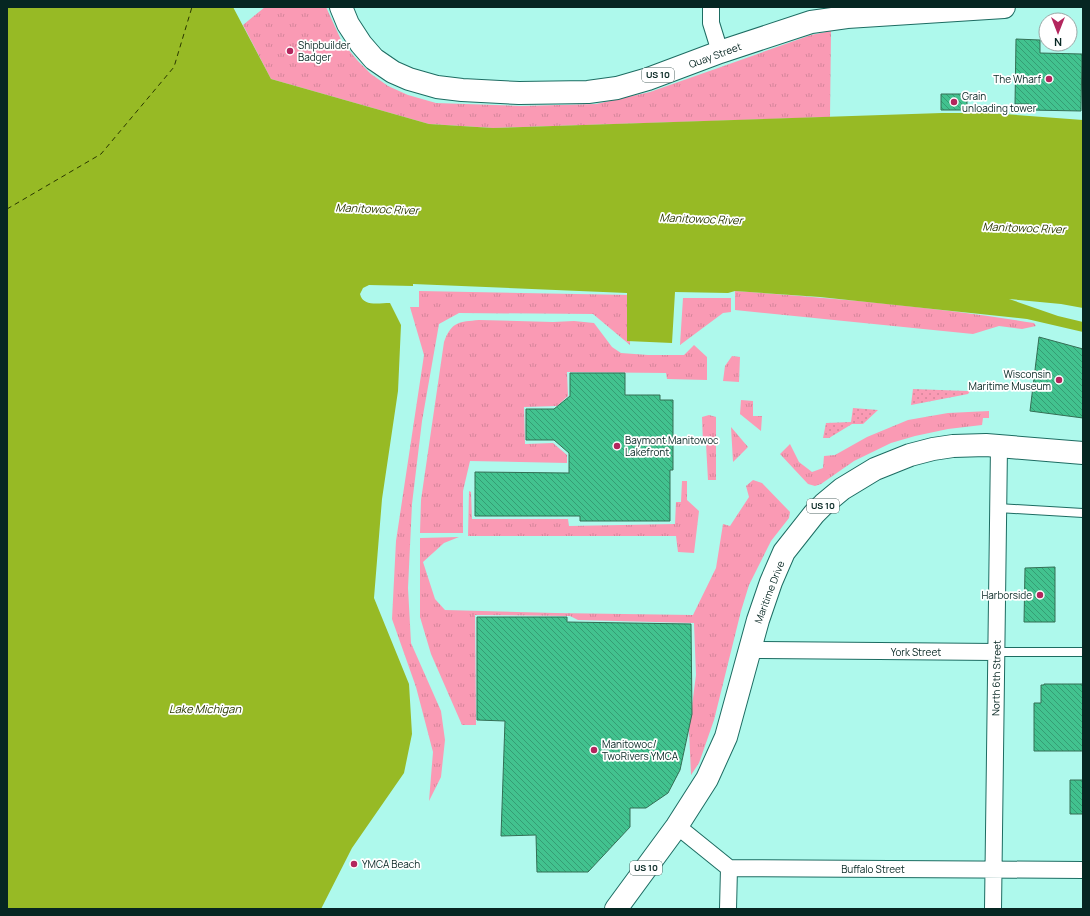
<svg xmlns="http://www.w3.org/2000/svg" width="1090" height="916" font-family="Manrope,sans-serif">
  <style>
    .grass { fill: url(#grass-tufts) }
    .garden { fill: url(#garden-dots) }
    .water { fill: #97ba25 }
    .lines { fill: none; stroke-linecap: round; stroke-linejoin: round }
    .ferry { stroke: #2a3700; stroke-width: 1; stroke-dasharray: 5 4; stroke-linecap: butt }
    .building { fill: url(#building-back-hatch); stroke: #346f55 }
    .lane-casing { stroke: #1d6c62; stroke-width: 10 }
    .street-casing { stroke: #1d6c62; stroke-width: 18 }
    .primary-casing { stroke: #1d6c62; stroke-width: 24 }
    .lane { stroke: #fff; stroke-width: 8 }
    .street { stroke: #fff; stroke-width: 16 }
    .primary { stroke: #fff; stroke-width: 22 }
    .poi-dot { fill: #b3265d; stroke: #fff; stroke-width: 1.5 }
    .labels { text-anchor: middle; stroke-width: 3.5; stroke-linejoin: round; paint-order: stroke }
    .shield { fill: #fff; stroke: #516764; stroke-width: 1 }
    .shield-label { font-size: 9px; font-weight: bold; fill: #062622 }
    .poi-label { font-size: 10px; fill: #062622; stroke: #fff; text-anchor: start }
    .street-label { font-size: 10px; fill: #062622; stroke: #fff }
    .water-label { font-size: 11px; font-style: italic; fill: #2a3700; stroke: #fff }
  </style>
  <defs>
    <pattern id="grass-tufts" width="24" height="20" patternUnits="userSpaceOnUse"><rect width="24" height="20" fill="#fa9ab4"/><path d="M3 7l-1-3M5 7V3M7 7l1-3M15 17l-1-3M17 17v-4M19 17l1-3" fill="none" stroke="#d5859a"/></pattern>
    <pattern id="garden-dots" width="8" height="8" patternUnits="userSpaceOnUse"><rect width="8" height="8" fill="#fa9ab4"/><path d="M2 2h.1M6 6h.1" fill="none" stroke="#d5859a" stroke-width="1.8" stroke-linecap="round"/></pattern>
    <pattern id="building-back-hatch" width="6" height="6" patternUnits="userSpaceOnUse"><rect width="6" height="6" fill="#42c28f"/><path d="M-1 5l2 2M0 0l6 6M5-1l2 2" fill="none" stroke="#359d74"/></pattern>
  </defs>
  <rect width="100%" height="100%" fill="#aef9ec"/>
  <!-- grass -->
  <path class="grass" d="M265 7H326L342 42 357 60 371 74 388 86 408 95 436 103 521 106 596 104 650 92 811 35 831 31 830 117 493 128 429 124 271 79 243 25Z
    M419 291 631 295 630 345 593 314 459 313 439 324 422 421 412 504 408 588 411 643 441 711 445 740 441 777 429 801 433 752 416 687 392 619 396 541 424 355 410 307H419Z
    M735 291C835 298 935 307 1034 323L1036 326 1022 329 999 326 973 334 735 310Z
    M683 298H731V312L723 313 680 345Z
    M479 320 553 322 574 321 594 323 612 347 621 353 648 355H684L694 345 707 357V380L667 379 666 373 567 372 568 396 557 406 524 407 525 444 553 443 567 455V463L470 461 463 491V533H420L421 500 444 342C452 321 459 322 479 320Z
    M732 356 740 357 739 382 723 381 725 366Z
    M741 400 753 401V416H762L761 431 740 414Z
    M989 411V418H983L982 425 948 429 915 436 891 443 854 461 821 484 815 486 808 484 780 454 790 444 799 462 812 472 823 468 824 456 835 455 867 437 908 420 948 413Z
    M709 415 716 417V480H708L706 444 703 443 702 417Z
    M731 427 748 447 733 462Z
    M753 480 762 483 790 512 789 518 771 541 749 585 741 611 714 720 699 763 691 775 689 729 696 675 694 623 578 620 570 616 475 615 476 725H462L431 654 420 617V538L459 537 444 543 423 562 435 599 445 610 555 613 693 615 716 568 723 524 730 526 749 497 746 486Z
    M682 481H687V500L699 511 694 553 678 552 676 536H468L469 491 471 492 472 519H568L569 526 675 524 676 502H681Z"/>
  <!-- garden -->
  <path class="garden" d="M913 389 967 391H970L968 394 911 405Z
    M853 408 878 410 863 424H852L829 438H823L826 423 851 422Z"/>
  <!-- water -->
  <path class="water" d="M7 7H233L271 79 429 124 493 128 942 113H990L1083 120V308L1061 304 1009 299 1058 316 1083 322V332L1027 319 820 297 735 291 728 293 675 292 672 343 627 341V293L413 284V286L369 285 363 288 360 294C363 307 379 303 390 303L401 325 398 391 382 499 374 598 409 684 412 734 404 773 352 848 321 909H7Z"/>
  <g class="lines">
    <!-- ferry -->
    <path class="ferry" d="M7 209 101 154 174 67 192 7"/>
  </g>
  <!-- building -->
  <path class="building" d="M1016 39 1040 40V53L1082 54 1081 111 1029 110V104H1015Z
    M941 94H967V110H941Z
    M1039 337 1083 349V418L1030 411Z
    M570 373H625V395H660V400H673V470H670V521H580V516H475V472L569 473V453L554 440H526V409H554L570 396Z
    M1055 567V622H1024L1025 568Z
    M477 617H567V622L691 624 692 714 680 770 668 793 646 808H630V827L588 872H537L536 835 501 836 505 721 477 720Z
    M1044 684H1083V751H1034V703H1041V685H1044Z
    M1070 780H1083V814H1070Z"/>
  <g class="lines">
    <defs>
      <path id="lane" d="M998 508 1083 513
        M996 652H1083"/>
      <path id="street" d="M711 7V23L720 52
        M749 650 996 652
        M677 826 729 868 1083 870
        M728 909 729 868
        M993 909 999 446"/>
      <path id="primary" d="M341 7 348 24 361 44 374 59 393 72 409 79 437 87 462 90 519 93 588 92 617 88 648 79 720 52 811 22 847 17 1004 7
        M616 909 677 826 707 779 726 737 758 620 771 582 784 552 814 514 824 504 842 489 875 469 910 455 933 449 953 446 986 445 1083 453"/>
    </defs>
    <!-- lane casing -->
    <use href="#lane" class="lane-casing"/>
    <!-- street casing -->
    <use href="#street" class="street-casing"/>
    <!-- primary casing -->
    <use href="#primary" class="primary-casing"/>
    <!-- lane -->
    <use href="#lane" class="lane"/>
    <!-- street -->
    <use href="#street" class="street"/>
    <!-- primary -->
    <use href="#primary" class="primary"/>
  </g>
  <!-- markers -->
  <g class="poi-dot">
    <circle cx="290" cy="51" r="4"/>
    <circle cx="1049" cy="79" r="4"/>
    <circle cx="954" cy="102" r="4"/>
    <circle cx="1059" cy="380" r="4"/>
    <circle cx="617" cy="446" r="4"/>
    <circle cx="1040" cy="595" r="4"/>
    <circle cx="594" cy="750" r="4"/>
    <circle cx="354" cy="864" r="4"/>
  </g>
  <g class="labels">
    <!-- shield labels -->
    <g class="shield">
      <rect x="642" y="68" width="32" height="14" rx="3"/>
      <rect x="807" y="499" width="32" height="14" rx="3"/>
      <rect x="630" y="861" width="32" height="14" rx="3"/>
    </g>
    <g class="shield-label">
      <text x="658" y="78">US 10</text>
      <text x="823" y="509">US 10</text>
      <text x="646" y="871">US 10</text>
    </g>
    <!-- poi labels -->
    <g class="poi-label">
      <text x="298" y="49">Shipbuilder<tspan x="298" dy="12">Badger</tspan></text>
      <text x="1041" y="83" text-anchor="end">The Wharf</text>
      <text x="962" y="100">Grain<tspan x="962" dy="12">unloading tower</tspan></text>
      <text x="1051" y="378" text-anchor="end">Wisconsin<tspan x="1051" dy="12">Maritime Museum</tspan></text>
      <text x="625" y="444">Baymont Manitowoc<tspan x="625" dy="12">Lakefront</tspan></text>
      <text x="1032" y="599" text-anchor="end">Harborside</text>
      <text x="602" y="748">Manitowoc/<tspan x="602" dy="12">TwoRivers YMCA</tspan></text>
      <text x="362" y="868">YMCA Beach</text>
    </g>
    <!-- street labels -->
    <g class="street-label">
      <text transform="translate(715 55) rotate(-20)" y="4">Quay Street</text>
      <text transform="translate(769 592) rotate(-69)" y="4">Maritime Drive</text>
      <text x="916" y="656">York Street</text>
      <text transform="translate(996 678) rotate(-89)" y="4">North 6th Street</text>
      <text x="873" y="873">Buffalo Street</text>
    </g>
    <!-- water labels -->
    <g class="water-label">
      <text transform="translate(377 209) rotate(2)" y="4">Manitowoc River</text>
      <text transform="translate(701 219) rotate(2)" y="4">Manitowoc River</text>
      <text transform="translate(1024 228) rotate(2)" y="4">Manitowoc River</text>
      <text x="205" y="713">Lake Michigan</text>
    </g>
  </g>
  <!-- border -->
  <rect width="1090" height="916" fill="none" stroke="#062622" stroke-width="16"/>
  <!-- north arrow -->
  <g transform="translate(1058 32) rotate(180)"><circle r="19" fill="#ffffff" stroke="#9ba8a7"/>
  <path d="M0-3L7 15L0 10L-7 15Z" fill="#b3265d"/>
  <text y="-6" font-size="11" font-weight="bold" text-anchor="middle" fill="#062622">N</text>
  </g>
</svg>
